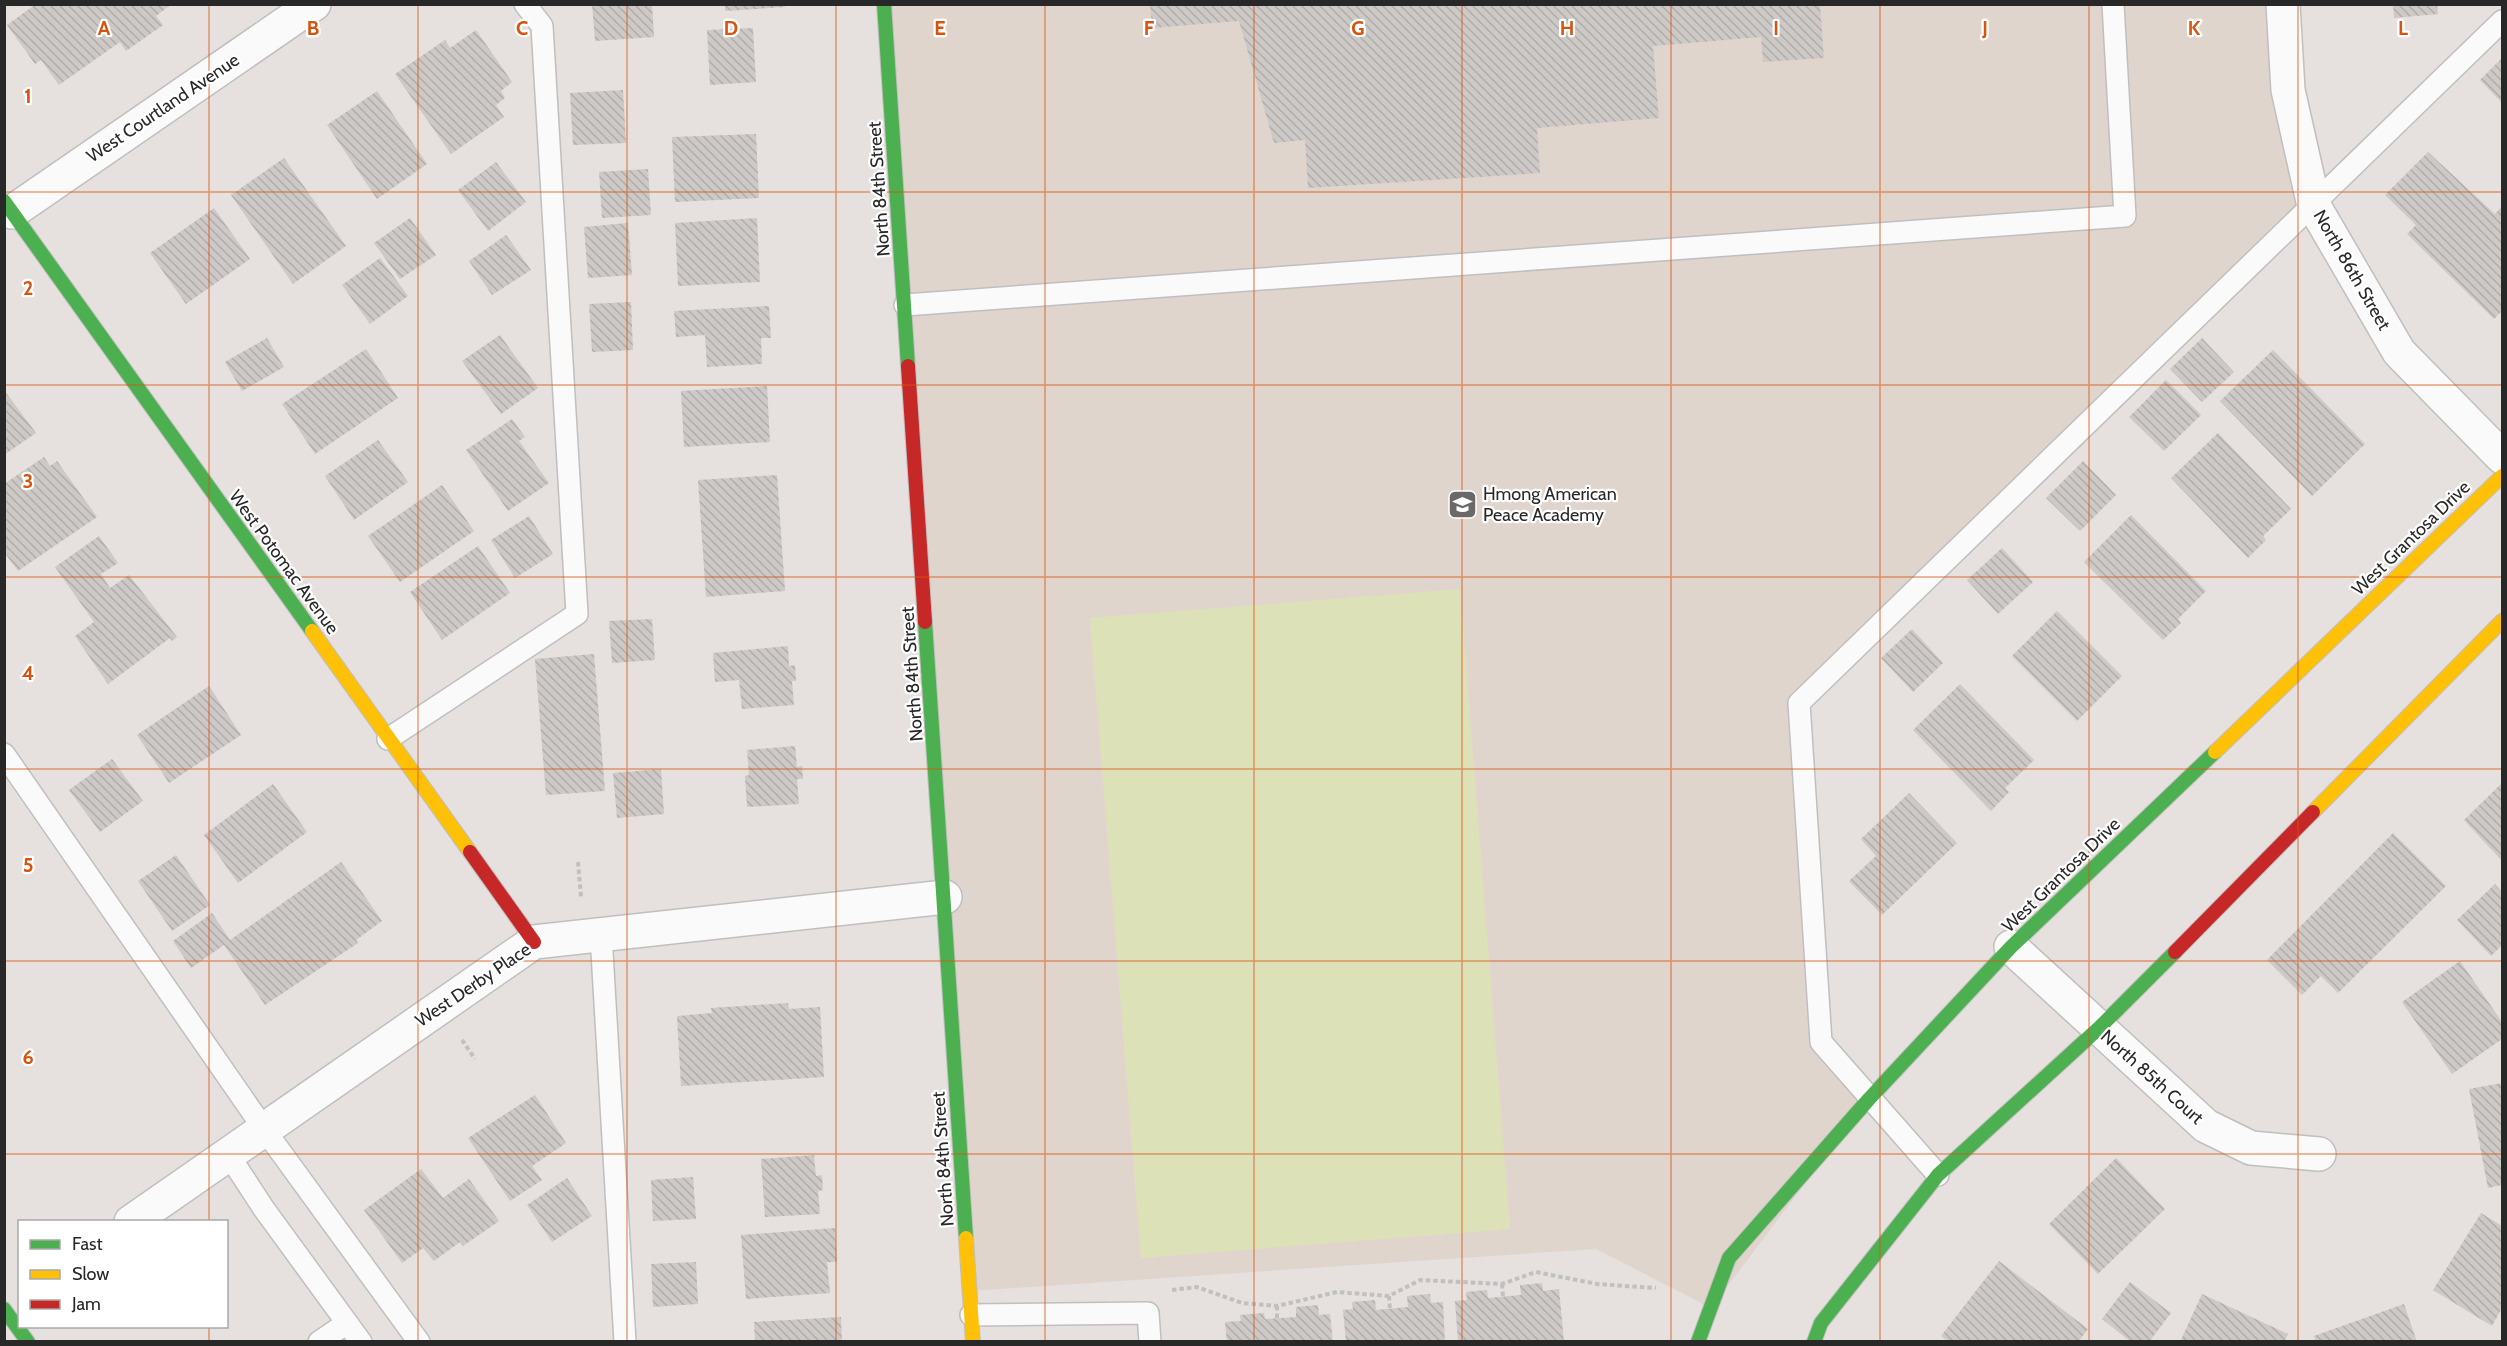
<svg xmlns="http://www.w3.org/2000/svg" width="2507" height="1346" font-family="Cabin,sans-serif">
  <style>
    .education { fill: #e0d5cd }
    .pitch { fill: #dde1b8 }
    .building { fill: url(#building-back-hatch) }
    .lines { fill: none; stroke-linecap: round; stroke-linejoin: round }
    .lane-casing { stroke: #c0bfbf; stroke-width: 24 }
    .street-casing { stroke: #c0bfbf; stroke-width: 36 }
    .fast-casing { stroke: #c0bfbf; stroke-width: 16 }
    .slow-casing { stroke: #c0bfbf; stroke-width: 16 }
    .jam-casing { stroke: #c0bfbf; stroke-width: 16 }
    .path { stroke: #c1c0c0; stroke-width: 4; stroke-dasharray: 4.5 3; stroke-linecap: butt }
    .lane { stroke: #fbfafa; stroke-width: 21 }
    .street { stroke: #fbfafa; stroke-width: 33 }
    .fast { stroke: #4caf50; stroke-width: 14 }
    .slow { stroke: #ffc107; stroke-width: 14 }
    .jam { stroke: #c62828; stroke-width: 14 }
    .grid { fill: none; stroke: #d5540f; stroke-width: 1.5; stroke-opacity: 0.55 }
    .labels { text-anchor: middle; stroke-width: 4.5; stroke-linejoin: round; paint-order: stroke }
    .street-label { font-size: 18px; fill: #282828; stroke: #fff }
    .poi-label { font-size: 18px; fill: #282828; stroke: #fff; text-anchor: start }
    .grid-label { font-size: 20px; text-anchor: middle; font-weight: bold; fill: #d5540f; stroke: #fff; stroke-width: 4.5; stroke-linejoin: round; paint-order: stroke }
  </style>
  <defs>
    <pattern id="building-back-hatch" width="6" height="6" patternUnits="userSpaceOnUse" patternTransform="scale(1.5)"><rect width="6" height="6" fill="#cdc9c7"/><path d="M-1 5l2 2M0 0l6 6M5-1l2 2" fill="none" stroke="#b0adab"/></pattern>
  </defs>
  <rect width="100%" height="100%" fill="#e6e0de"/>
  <!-- education -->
  <path class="education" d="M884 5H2283L2314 206 1799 703 1821 1042 1869 1099 1711 1308 1596 1249 970 1291Z"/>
  <!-- pitch -->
  <path class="pitch" d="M1460 589 1510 1229 1141 1258 1090 618Z"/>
  <!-- building -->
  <path class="building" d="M36 4H172L156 16 163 25 126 51 120 42 59 85 41 60 35 64 7 25Z
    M592 4H652L654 37 595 41Z
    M725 4H785V7L725 11Z
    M1150 4H1820L1824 58 1763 62 1761 37 1653 46 1659 118 1537 128 1540 173 1308 188 1305 140 1274 143 1239 21 1152 28Z
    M2393 4H2437L2438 14 2394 18Z
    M753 28 756 82 710 85 707 30Z
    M476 30 512 82 501 91 505 98 496 105 504 117 451 154 395 74 445 40 450 48Z
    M2502 58V103L2480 80Z
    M623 90 626 143 573 145 570 93Z
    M377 91 427 164 377 199 327 125Z
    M756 134 759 198 675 202 672 137Z
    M2428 152 2495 214 2502 206V311L2494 319 2407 234 2416 225 2385 195Z
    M284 158 346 246 293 284 231 195Z
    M496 162 526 202 488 231 458 190Z
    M648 169 651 215 602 218 599 172Z
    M214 208 250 259 186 304 150 253Z
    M410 218 436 255 400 279 374 243Z
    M757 218 760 282 678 286 675 223Z
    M628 223 632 275 588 278 584 227Z
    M506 235 531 270 492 295 469 261Z
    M380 258 408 296 370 324 342 285Z
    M631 302 633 350 592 352 589 304Z
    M769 306 771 338H761L762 364 707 367 705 335 676 337 674 311Z
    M500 335 538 388 501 414 462 361Z
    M267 338 284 367 242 391 225 362Z
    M2202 338 2234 372 2202 402 2170 369Z
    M366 349 398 398 315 454 282 404Z
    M2273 350 2365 444 2312 496 2220 401Z
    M2166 380 2201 415 2164 451 2129 417Z
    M767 386 770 442 684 447 681 391Z
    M4 390 36 433 4 455Z
    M512 419 525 437 519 441 549 483 508 511 466 450Z
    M2218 433 2291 509 2263 536 2266 540 2248 558 2171 478Z
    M378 440 408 482 354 520 325 476Z
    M44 457 50 466 57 461 97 517 18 571 4 552V484Z
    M2083 461 2116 495 2080 531 2046 498Z
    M777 475 785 591 706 597 698 480Z
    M442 485 474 531 400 582 368 536Z
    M2131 515 2206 591 2178 619 2181 623 2163 640 2084 562Z
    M529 516 553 554 515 578 491 540Z
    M99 536 118 563 101 574 110 588 129 575 177 637 172 641 170 638 108 684 75 636 94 622 55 567Z
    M478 546 510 593 442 640 410 592Z
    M2002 548 2033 582 1998 614 1967 580Z
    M2057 611 2122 676 2077 721 2012 656Z
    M652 619 655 660 612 663 609 621Z
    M1912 629 1943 663 1913 692 1881 658Z
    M788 646 789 666 795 665 796 681H792L794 705 742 709 739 680 715 682 713 653Z
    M594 654 605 791 546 795 535 659Z
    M1960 684 2034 760 2005 788 2009 792 1991 811 1913 730Z
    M209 686 241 735 169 783 137 735Z
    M795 746 797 767 802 766 803 779H797L799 804 747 807 745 776 749 775 747 750Z
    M112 759 143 801 100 832 69 790Z
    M661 769 664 814 617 818 613 773Z
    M2502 783V861L2464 820Z
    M273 784 307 832 238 883 204 835Z
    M1909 793 1957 843 1882 915 1849 881 1876 856 1861 839Z
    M2393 833 2446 886 2338 993 2321 976 2302 995 2267 960Z
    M176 855 210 905 172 931 138 881Z
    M341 862 382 921 356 940 358 943 265 1005 224 945 191 968 173 941 212 913 230 940Z
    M2495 884 2502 892V945L2491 956 2457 920Z
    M2460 961 2502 1022V1039L2452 1074 2402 1002Z
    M788 1003 789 1009 820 1007 824 1077 681 1086 677 1016 712 1013 711 1008Z
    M2502 1083V1185L2488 1188 2469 1089Z
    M535 1095 566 1143 532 1166 542 1180 510 1201 468 1138Z
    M814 1155 816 1176 822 1175 823 1190 818 1191 820 1214 765 1217 761 1159Z
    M2116 1158 2165 1209 2098 1274 2049 1224Z
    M421 1169 443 1198 469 1179 499 1221 463 1246 460 1242 434 1261 423 1248 402 1263 364 1210Z
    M693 1177 696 1219 653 1221 651 1180Z
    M567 1178 592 1216 552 1242 527 1205Z
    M2481 1213 2502 1226V1308L2492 1326 2433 1290Z
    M835 1228 837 1262H827L830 1293 746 1299 741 1235Z
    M1999 1261 2088 1329 2078 1342H1949L1941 1336Z
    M696 1262 698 1304 653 1307 651 1264Z
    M2130 1282 2171 1313 2149 1342H2131L2102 1319Z
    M1542 1283 1543 1291 1559 1289 1564 1342H1458L1455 1301 1467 1300 1466 1292 1487 1290 1488 1298 1521 1295 1520 1285Z
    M1430 1294 1431 1303 1443 1302 1445 1342H1346L1343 1310 1353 1309 1352 1302 1375 1300 1376 1310 1408 1307 1407 1296Z
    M2202 1294 2288 1334 2284 1342H2180Z
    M2404 1304 2417 1342H2316L2314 1336Z
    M1318 1305 1319 1315 1330 1314 1333 1342H1227L1225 1322 1241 1321 1240 1315 1264 1313 1265 1319 1296 1317V1307Z
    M841 1317 842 1342H755L754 1322Z"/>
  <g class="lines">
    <defs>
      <path id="lane" d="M905 305 2125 216 2113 4
        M388 739 577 614 542 26 525 4
        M4 754 264 1129 419 1342
        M601 935 625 1342
        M228 1154 264 1209 361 1342
        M1938 1175 1821 1042 1799 703 2502 21
        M971 1315 1148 1313 1150 1342
        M319 1342 347 1323"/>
      <path id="street" d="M2283 4 2288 90 2314 206 2399 352 2502 457
        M12 212 314 4
        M2011 947 2206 1126 2251 1148 2319 1154
        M131 1222 534 942 945 897"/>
      <path id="fast" d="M884 4 908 366
        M4 201 312 631
        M925 622 966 1238
        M4 1309 28 1342
        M1698 1342 1729 1258 1869 1099 2011 947 2215 752
        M1814 1342 1821 1323 1938 1175 2099 1028 2175 952"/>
      <path id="slow" d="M312 631 470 852
        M2215 752 2502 476
        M2313 812 2502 621
        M966 1238 973 1342"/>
      <path id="jam" d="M908 366 925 622
        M470 852 534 942
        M2175 952 2313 812"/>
    </defs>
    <!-- lane casing -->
    <use href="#lane" class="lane-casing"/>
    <!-- street casing -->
    <use href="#street" class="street-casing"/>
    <!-- fast casing -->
    <use href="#fast" class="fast-casing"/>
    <!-- slow casing -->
    <use href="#slow" class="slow-casing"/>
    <!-- jam casing -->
    <use href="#jam" class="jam-casing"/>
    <!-- path -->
    <path class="path" d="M578 862 581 897
      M462 1040 475 1059
      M1502 1284 1503 1296
      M1172 1290 1197 1287 1242 1303 1277 1306 1337 1292 1389 1296 1420 1280 1502 1284 1536 1272 1597 1284 1656 1288
      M1389 1296 1390 1309
      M1277 1306V1318"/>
    <!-- lane -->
    <use href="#lane" class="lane"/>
    <!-- street -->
    <use href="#street" class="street"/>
    <!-- fast -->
    <use href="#fast" class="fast"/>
    <!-- slow -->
    <use href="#slow" class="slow"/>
    <!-- jam -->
    <use href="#jam" class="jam"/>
  </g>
  <!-- grid -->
  <path class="grid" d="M209 4V1222M418 4V1342M627 4V1342M836 4V1342M1045 4V1342M1254 4V1342M1462 4V1342M1671 4V1342M1880 4V1342M2089 4V1342M2298 4V1342M4 192H2502M4 385H2502M4 577H2502M4 769H2502M4 961H2502M4 1154H2502M209 1326V1342"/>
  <!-- icons -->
  <defs>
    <symbol id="school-square" viewBox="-11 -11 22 22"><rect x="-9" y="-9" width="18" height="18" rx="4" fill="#6a6868" stroke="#fff"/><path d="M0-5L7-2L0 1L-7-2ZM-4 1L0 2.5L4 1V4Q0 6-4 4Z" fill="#fff"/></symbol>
  </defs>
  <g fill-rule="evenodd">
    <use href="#school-square" x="1446" y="488" width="33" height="33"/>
  </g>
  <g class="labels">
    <!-- street labels -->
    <g class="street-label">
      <text transform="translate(163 108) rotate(-34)" y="6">West Courtland Avenue</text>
      <text transform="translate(879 189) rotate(-94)" y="6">North 84th Street</text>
      <text transform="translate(2352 270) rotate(60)" y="6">North 86th Street</text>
      <text transform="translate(2411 538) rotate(-44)" y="6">West Grantosa Drive</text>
      <text transform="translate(284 562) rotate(54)" y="6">West Potomac Avenue</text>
      <text transform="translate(912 674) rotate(-94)" y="6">North 84th Street</text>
      <text transform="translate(2061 875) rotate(-44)" y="6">West Grantosa Drive</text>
      <text transform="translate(473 985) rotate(-34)" y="6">West Derby Place</text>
      <text transform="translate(2152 1077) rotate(42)" y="6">North 85th Court</text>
      <text transform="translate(943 1159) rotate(-94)" y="6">North 84th Street</text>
    </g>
    <!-- poi labels -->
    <g class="poi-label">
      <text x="1483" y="500">Hmong American<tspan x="1483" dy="21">Peace Academy</tspan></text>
    </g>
  </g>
  <g class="grid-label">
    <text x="104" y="35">A</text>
    <text x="313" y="35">B</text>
    <text x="522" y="35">C</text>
    <text x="731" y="35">D</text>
    <text x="940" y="35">E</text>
    <text x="1149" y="35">F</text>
    <text x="1358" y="35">G</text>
    <text x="1567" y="35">H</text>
    <text x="1776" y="35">I</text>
    <text x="1985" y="35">J</text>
    <text x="2194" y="35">K</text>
    <text x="2403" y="35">L</text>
    <text x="28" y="103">1</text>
    <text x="28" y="295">2</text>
    <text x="28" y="488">3</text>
    <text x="28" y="680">4</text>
    <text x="28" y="872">5</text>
    <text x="28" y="1064">6</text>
  </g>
  <!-- border -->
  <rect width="2507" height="1346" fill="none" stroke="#282828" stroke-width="12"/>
  <!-- legend -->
  <rect x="18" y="1220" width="210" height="108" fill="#ffffff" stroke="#a9a9a9" stroke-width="1.5"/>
  <rect x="30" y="1240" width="30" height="9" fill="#4caf50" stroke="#a9a9a9" stroke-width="1.5"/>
  <text x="72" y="1250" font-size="18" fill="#282828">Fast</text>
  <rect x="30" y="1270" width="30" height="9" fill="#ffc107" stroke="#a9a9a9" stroke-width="1.5"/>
  <text x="72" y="1280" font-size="18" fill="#282828">Slow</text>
  <rect x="30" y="1300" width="30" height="9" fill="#c62828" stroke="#a9a9a9" stroke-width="1.5"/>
  <text x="72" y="1310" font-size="18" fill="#282828">Jam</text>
</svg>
